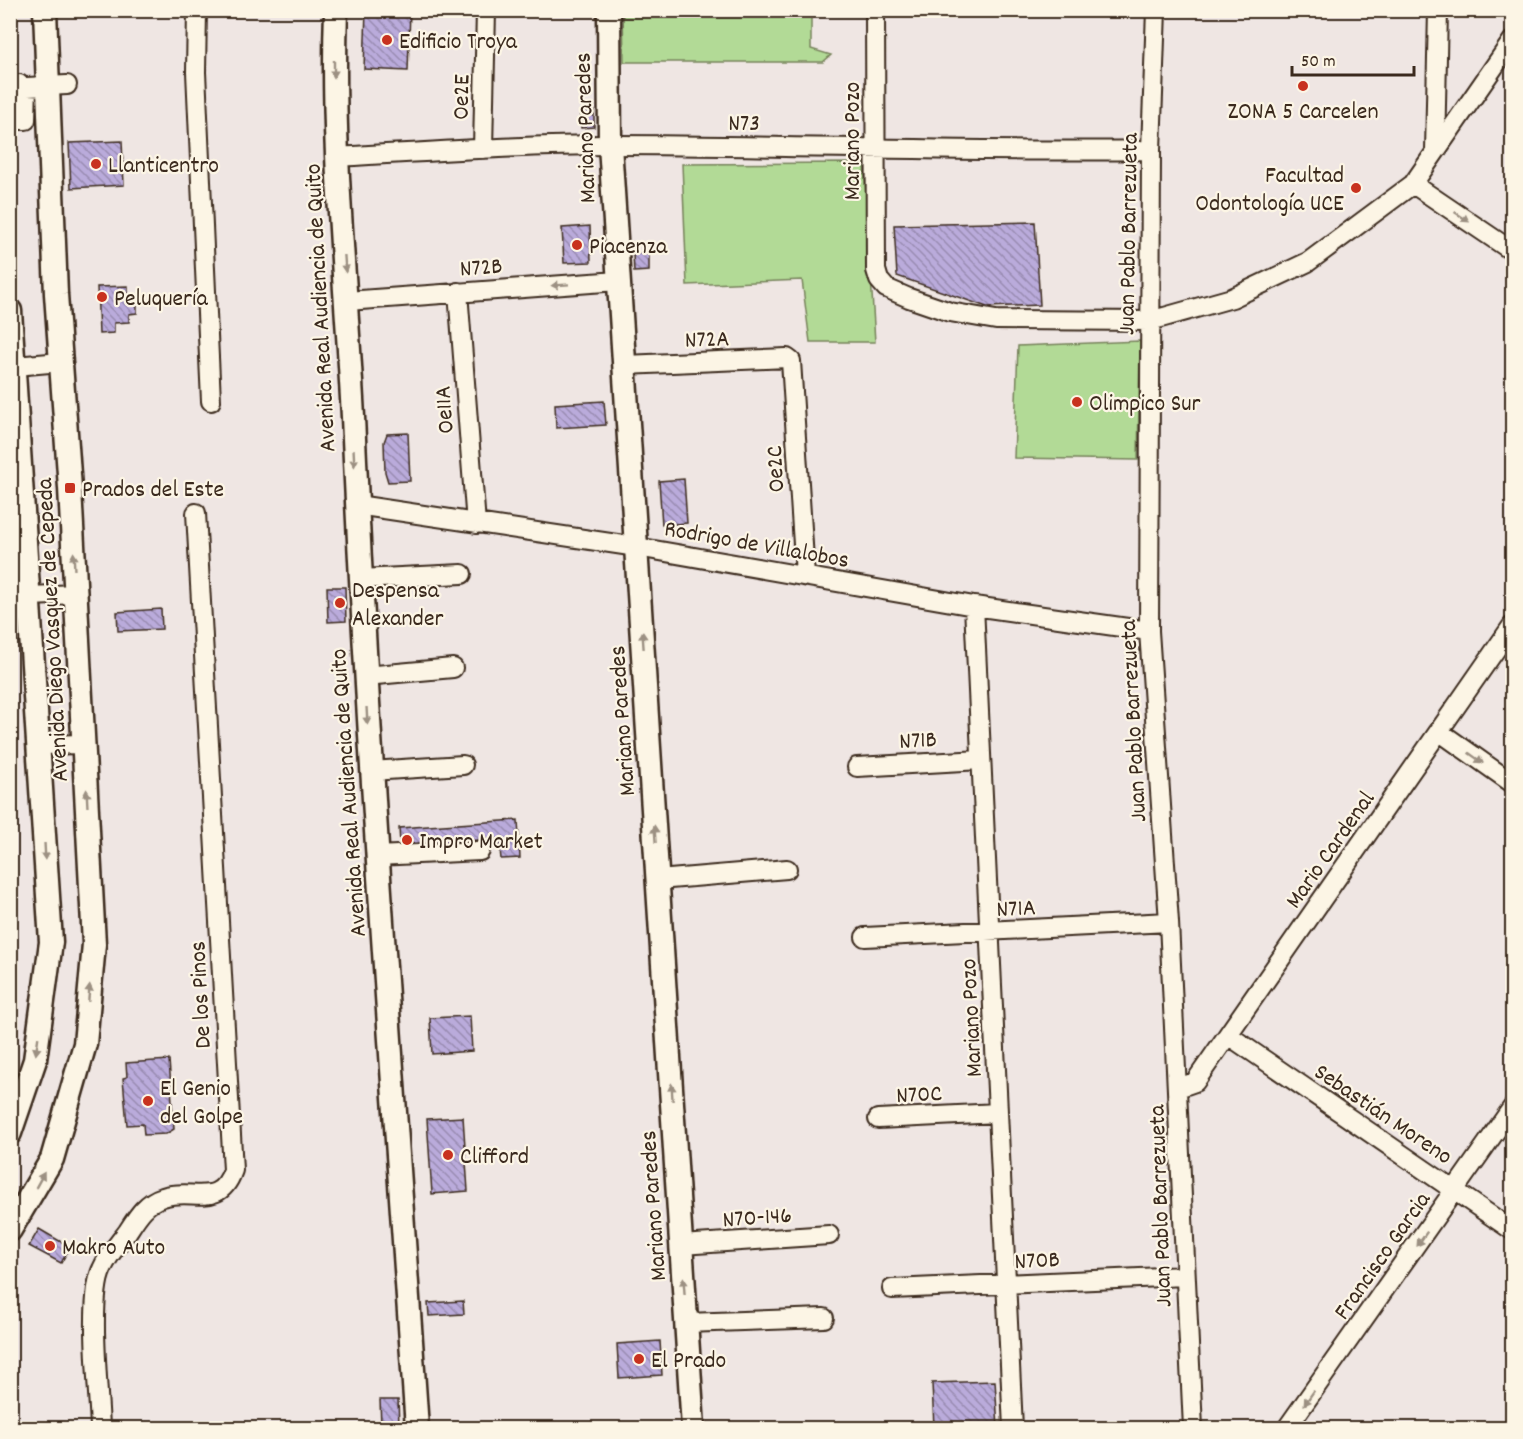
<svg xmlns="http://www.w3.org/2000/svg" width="1523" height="1439" font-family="Dekko,sans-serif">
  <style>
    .park { fill: #b2da96; stroke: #76825a; stroke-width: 1.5 }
    .building { fill: url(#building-back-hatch); stroke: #3b2a1e; stroke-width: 1.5 }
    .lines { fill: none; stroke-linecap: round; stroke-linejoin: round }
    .minor-casing { stroke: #3b2a1e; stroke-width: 22 }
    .major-casing { stroke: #3b2a1e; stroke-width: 27 }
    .minor { stroke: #fcf5e5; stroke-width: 18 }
    .major { stroke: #fcf5e5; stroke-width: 22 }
    .oneway { fill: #9c9082 }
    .poi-dot { fill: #c8321e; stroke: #fcf5e5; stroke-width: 2 }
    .labels { text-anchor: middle; stroke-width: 4.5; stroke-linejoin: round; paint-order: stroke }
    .poi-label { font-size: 24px; fill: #3b2a1e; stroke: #fcf5e5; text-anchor: start }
    .street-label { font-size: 24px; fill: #3b2a1e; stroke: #fcf5e5 }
  </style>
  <defs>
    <pattern id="building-back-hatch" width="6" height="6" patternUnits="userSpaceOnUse" patternTransform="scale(1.5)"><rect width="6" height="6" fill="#baabdb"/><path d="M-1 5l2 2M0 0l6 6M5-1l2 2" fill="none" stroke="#988bb1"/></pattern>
  </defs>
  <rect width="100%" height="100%" fill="#efe6e3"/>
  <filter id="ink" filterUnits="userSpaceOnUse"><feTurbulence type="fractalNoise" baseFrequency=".0167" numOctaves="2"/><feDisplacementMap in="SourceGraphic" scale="12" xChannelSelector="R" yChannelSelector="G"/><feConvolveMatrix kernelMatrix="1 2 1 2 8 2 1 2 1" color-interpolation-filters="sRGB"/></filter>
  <g filter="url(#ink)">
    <!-- park -->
    <path class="park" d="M623 11H811V49L831 55 823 62H624Z
      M864 163 875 342H810L802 280 687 285 682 164Z
      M1140 341 1138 460 1014 458 1018 346Z"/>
    <!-- building -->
    <path class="building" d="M366 10H410L408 71 364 69Z
      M594 110V127L581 128 580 111Z
      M122 141 124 185 71 188 69 143Z
      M1035 222 1040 305 987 307 897 276 894 225Z
      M590 226 591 262 564 263 562 228Z
      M649 253V271L634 272 633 254Z
      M128 286V300H137V313L129 314V322L114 323V333L99 334 97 287Z
      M604 401 606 425 556 428 555 404Z
      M408 433 410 481 388 482 385 472 384 442 387 434Z
      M684 479 687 523 662 525 659 481Z
      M327 587H345L346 621 328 622Z
      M161 609 162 629 118 631 117 612Z
      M518 820 520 858 501 859 499 839 400 844 399 828Z
      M470 1016 472 1051 432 1054 430 1018Z
      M169 1060 174 1129 166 1134 144 1135 143 1124 127 1125 123 1078 127 1077 126 1063Z
      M463 1117 468 1191 432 1194 427 1119Z
      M39 1229 70 1247 61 1263 29 1246Z
      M463 1301 464 1314 429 1316 428 1303Z
      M660 1341 662 1375 619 1378 617 1344Z
      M995 1381 998 1428H934L932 1383Z
      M380 1400H398L399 1425H381Z"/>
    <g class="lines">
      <defs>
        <path id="minor" d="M197 10 196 72 211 401
          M875 10 876 270 879 280 886 288 909 298 950 312 996 320 1150 321 1232 298 1308 262 1413 184 1512 41
          M1156 10 1151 150 1149 631 1169 922 1193 1428
          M10 121 16 120 15 85 19 84 21 120H26L27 87 67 85
          M483 149 486 10
          M1435 151 1438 10
          M337 157C428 152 521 145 612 145 792 145 971 153 1151 150
          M1413 184 1512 251
          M458 292 476 524
          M347 301 618 281
          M625 365 787 358 791 361 805 575
          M15 366 61 362
          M357 505 637 547 974 606 1149 631
          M360 579 462 574
          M30 596 76 594
          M974 606 1013 1428
          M365 676 453 668
          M1440 732 1512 783
          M39 745 84 744
          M857 767 981 760
          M371 771 463 765
          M377 856 480 851
          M658 880 787 869
          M865 937 1169 922
          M1228 1035 1512 1230
          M1178 1088 1195 1082 1512 626
          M878 1119 998 1113
          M681 1245 829 1235
          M892 1289 1185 1276
          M686 1323 824 1318
          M100 1428C99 1393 88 1297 102 1269 108 1255 119 1243 128 1231 137 1217 146 1202 163 1197 192 1187 219 1210 233 1170L196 513
          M1287 1428 1512 1108"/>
        <path id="major" d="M336 10C331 146 346 281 353 417 368 754 394 1091 417 1428
          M609 10 610 145 693 1428
          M10 311 51 942 35 1060 10 1133
          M10 1230 52 1159 85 1044 94 944 70 488 56 294 45 10"/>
      </defs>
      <!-- minor casing -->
      <use href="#minor" class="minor-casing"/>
      <!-- major casing -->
      <use href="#major" class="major-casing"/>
      <!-- minor -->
      <use href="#minor" class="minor"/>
      <!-- major -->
      <use href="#major" class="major"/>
    </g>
    <!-- one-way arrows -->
    <defs><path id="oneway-solid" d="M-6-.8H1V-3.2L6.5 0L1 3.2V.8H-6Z" transform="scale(1.5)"/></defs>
    <g class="oneway">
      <use href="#oneway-solid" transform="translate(334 69) rotate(90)"/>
      <use href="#oneway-solid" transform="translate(1462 217) rotate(34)"/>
      <use href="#oneway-solid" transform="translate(345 264) rotate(86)"/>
      <use href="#oneway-solid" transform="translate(560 285) rotate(176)"/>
      <use href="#oneway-solid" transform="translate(354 458) rotate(87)"/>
      <use href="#oneway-solid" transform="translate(74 561) rotate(-93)"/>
      <use href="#oneway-solid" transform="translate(643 640) rotate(-94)"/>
      <use href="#oneway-solid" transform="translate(367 716) rotate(87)"/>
      <use href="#oneway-solid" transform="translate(1476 758) rotate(35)"/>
      <use href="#oneway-solid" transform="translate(87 798) rotate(-93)"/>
      <use href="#oneway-solid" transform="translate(655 834) rotate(-94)"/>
      <use href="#oneway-solid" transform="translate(45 852) rotate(87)"/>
      <use href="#oneway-solid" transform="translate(89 993) rotate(-85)"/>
      <use href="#oneway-solid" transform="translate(37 1046) rotate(98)"/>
      <use href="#oneway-solid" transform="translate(672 1092) rotate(-94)"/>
      <use href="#oneway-solid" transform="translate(40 1180) rotate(-61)"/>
      <use href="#oneway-solid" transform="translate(1422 1239) rotate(125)"/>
      <use href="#oneway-solid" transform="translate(684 1286) rotate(-94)"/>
      <use href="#oneway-solid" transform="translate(1309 1398) rotate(125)"/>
    </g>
  </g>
  <!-- markers -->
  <g class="poi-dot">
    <circle cx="387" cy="40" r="6"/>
    <circle cx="1303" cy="86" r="6"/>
    <circle cx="96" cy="164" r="6"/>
    <circle cx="1356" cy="188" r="6"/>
    <circle cx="577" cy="245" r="6"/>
    <circle cx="102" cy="297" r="6"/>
    <circle cx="1077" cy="402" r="6"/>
    <rect x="64" y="482" width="12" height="12" rx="3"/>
    <circle cx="340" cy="603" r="6"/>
    <circle cx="407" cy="840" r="6"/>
    <circle cx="148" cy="1101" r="6"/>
    <circle cx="448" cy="1155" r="6"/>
    <circle cx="50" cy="1246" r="6"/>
    <circle cx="639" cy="1359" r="6"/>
  </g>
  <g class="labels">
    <!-- poi labels -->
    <g class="poi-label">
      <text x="399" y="48">Edificio Troya</text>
      <text x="1303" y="118" text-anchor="middle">ZONA 5 Carcelen</text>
      <text x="108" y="172">Llanticentro</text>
      <text x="1344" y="182" text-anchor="end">Facultad<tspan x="1344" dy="28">Odontología UCE</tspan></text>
      <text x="589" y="253">Piacenza</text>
      <text x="114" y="305">Peluquería</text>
      <text x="1089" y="410">Olimpico Sur</text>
      <text x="82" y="496">Prados del Este</text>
      <text x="352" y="597">Despensa<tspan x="352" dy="28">Alexander</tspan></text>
      <text x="419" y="848">Impro Market</text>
      <text x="160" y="1095">El Genio<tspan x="160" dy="28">del Golpe</tspan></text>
      <text x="460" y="1163">Clifford</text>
      <text x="62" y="1254">Makro Auto</text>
      <text x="651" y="1367">El Prado</text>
    </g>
    <!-- street labels -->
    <g class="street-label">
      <text transform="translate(460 97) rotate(-89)" y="8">Oe2E</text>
      <text x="744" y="130">N73</text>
      <text transform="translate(584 128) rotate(-92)" y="8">Mariano Paredes</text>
      <text transform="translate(851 141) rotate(-90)" y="8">Mariano Pozo</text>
      <text transform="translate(1127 234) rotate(-89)" y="8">Juan Pablo Barrezueta</text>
      <text transform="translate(481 266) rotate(-4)" y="8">N72B</text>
      <text transform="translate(319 308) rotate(-93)" y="8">Avenida Real Audiencia de Quito</text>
      <text transform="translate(707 338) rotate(-2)" y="8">N72A</text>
      <text transform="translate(443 410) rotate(-94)" y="8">Oe11A</text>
      <text transform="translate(774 469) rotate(-93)" y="8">Oe2C</text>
      <text transform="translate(757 543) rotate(10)" y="8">Rodrigo de Villalobos</text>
      <text transform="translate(51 630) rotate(-93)" y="8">Avenida Diego Vasquez de Cepeda</text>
      <text transform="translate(621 721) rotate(-94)" y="8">Mariano Paredes</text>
      <text transform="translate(1132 721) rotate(-93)" y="8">Juan Pablo Barrezueta</text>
      <text transform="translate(918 739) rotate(-3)" y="8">N71B</text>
      <text transform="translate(347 793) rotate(-94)" y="8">Avenida Real Audiencia de Quito</text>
      <text transform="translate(1329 849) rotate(-55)" y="8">Mario Cardenal</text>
      <text transform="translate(1016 907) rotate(-3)" y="8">N71A</text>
      <text transform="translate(199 995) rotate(-93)" y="8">De los Pinos</text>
      <text transform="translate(970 1018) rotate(-93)" y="8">Mariano Pozo</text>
      <text transform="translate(919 1093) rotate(-3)" y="8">N70C</text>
      <text transform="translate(1384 1113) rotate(34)" y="8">Sebastián Moreno</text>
      <text transform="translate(652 1206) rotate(-94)" y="8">Mariano Paredes</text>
      <text transform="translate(1159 1206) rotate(-92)" y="8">Juan Pablo Barrezueta</text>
      <text transform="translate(757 1216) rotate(-4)" y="8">N70-146</text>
      <text transform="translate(1381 1255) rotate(-55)" y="8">Francisco Garcia</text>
      <text transform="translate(1037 1259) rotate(-3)" y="8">N70B</text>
    </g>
  </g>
  <!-- margin -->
  <rect width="1523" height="1439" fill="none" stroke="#fcf5e5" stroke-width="36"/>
  <rect x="18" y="18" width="1487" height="1403" fill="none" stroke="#3b2a1e" stroke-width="2" filter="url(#ink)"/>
  <!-- scale -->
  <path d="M1292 66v9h122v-9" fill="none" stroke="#3b2a1e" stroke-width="3"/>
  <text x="1301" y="66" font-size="18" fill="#3b2a1e" stroke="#fcf5e5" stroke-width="4.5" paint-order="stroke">50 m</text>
</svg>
